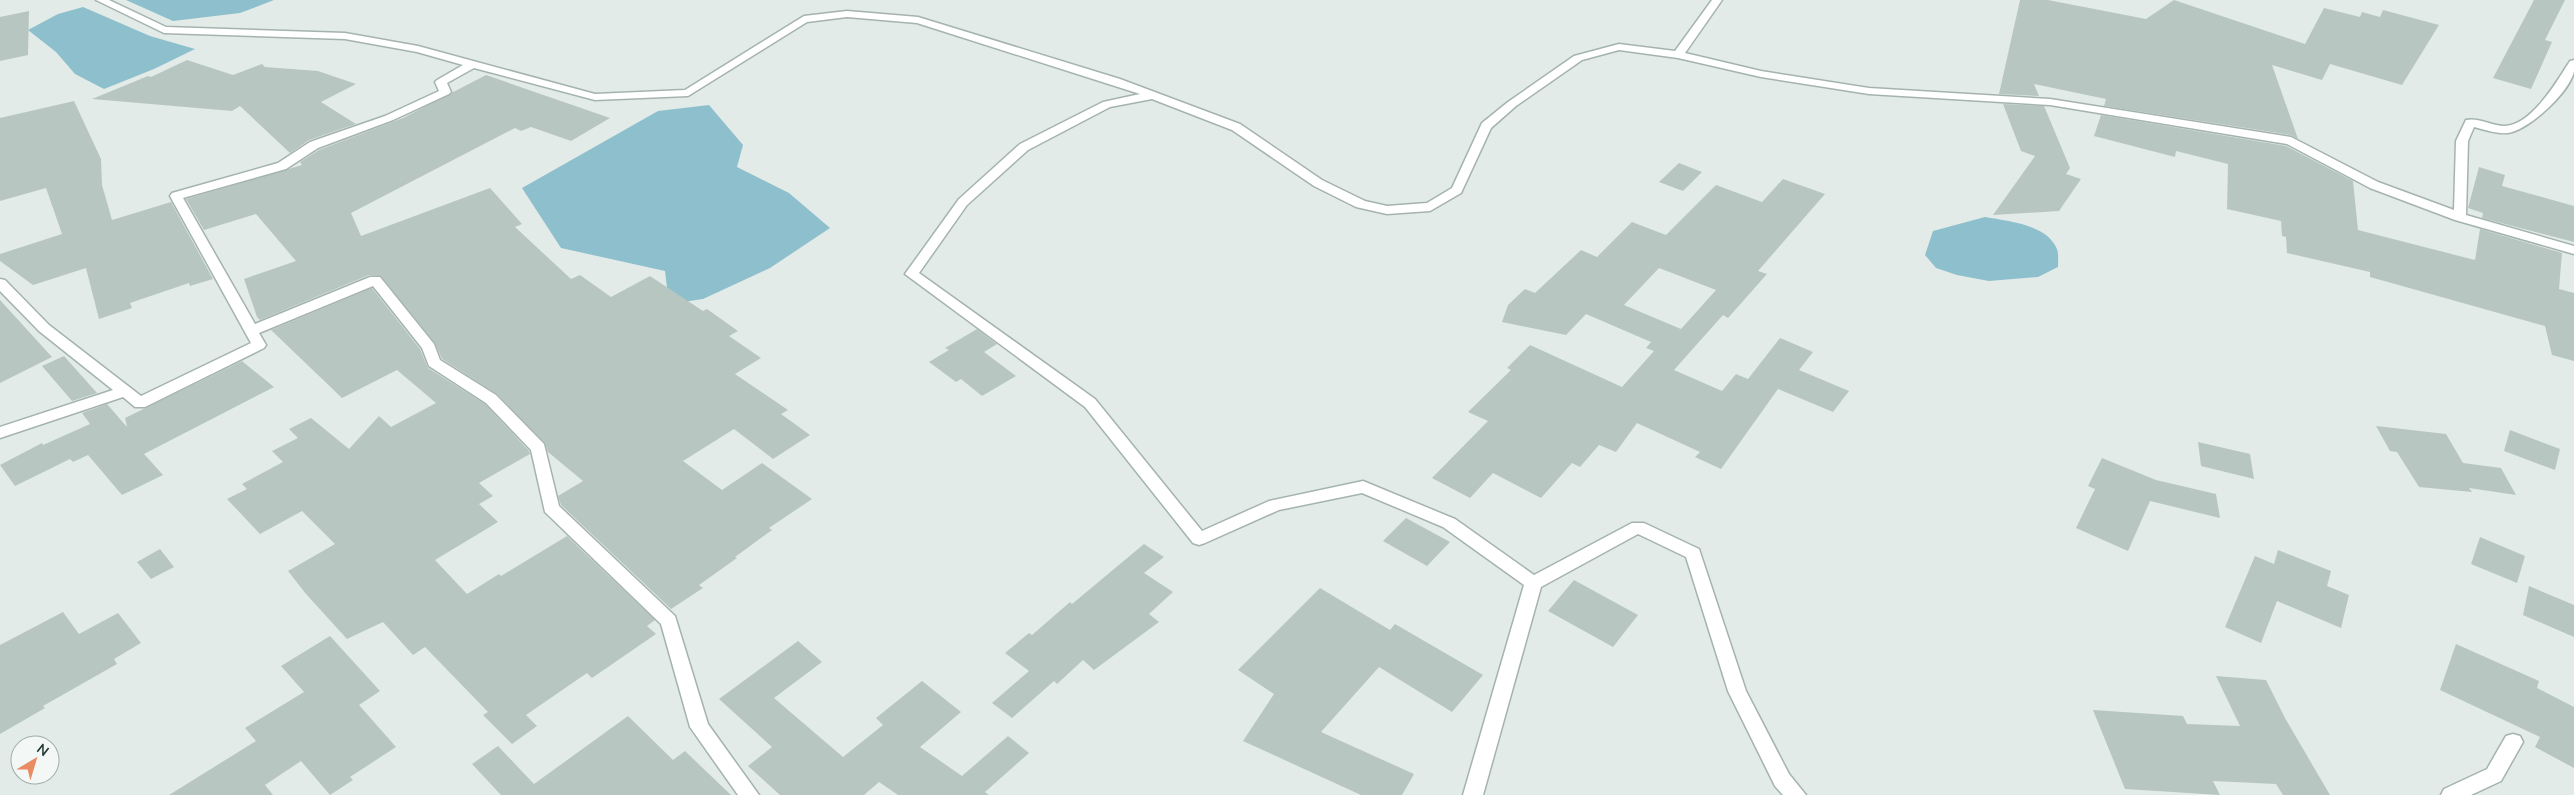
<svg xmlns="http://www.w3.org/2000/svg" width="2574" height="795" font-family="Mulish,sans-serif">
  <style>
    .water { fill: #8ebfcd }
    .building { fill: #b8c6c1; fill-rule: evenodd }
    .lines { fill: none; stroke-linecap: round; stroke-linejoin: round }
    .minor-casing { stroke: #a5b3af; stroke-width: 3 }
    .minor { fill: #fff; fill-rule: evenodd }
  </style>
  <rect width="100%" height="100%" fill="#e2ebe8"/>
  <!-- water -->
  <path class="water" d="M126 0H274L240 13 173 21Z
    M83 7 150 36 195 49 154 69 104 89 75 74 56 52 28 30 58 14Z
    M709 105 743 145 737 167 789 193 830 228 770 268 703 299 669 304 665 271 561 248 522 188 658 111Z
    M1985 217C2007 221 2045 224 2056 247 2059 252 2058 261 2058 267L2038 277 1989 281 1957 275 1936 268 1925 255 1933 231Z"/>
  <!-- building -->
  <path class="building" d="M2020 0H2048L2146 19 2174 0 2305 44 2324 8 2360 17 2362 12 2380 17 2383 10 2439 25 2402 85 2330 64 2322 80 2272 65 2298 139 2291 135 2104 106 2106 99 2034 84 2039 96 1999 94Z
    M2534 0H2565L2545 40 2552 42 2531 89 2493 78Z
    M29 11 28 55 0 61V17Z
    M187 60 233 75 262 64 265 67 318 71 356 84 321 102 356 124 309 140 290 153 240 106 232 111 92 99 148 76 151 77Z
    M486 75 610 118 571 141 531 127 521 131 515 128 351 213 361 236 490 188 522 224 515 227 571 279 580 275 611 297 650 276 703 311 707 309 738 331 729 336 761 358 735 374 788 410 781 414 810 435 773 459 734 429 683 461 722 490 762 463 812 499 769 528 772 530 735 557 737 558 699 585 703 588 671 609 561 505 558 496 583 481 548 452 545 443 497 394 442 359 435 343 381 276 369 275 260 320 257 317 244 279 296 261 256 214 204 230 186 199 302 165 300 162 319 150 403 118Z
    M74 101 101 159 102 185 112 220 171 202 213 279 190 286 189 283 130 303 132 308 99 319 86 268 33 285 0 261V254L62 234 46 188 0 201V118Z
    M2003 104 2044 106 2070 168 2066 174 2081 179 2059 211 1993 215 2035 156 2021 151Z
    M2101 115 2286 146 2353 181 2358 230 2475 260 2480 229 2562 253 2559 289 2574 293V361L2552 355 2545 326 2370 277V272L2287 253 2286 237 2282 236 2281 221 2227 209 2228 164 2176 151 2175 157 2094 136Z
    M1679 163 1702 172 1683 191 1659 182Z
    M2479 167 2505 175 2502 186 2574 206V242L2482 218 2483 213 2468 208Z
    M1783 179 1825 194 1758 271 1767 274 1728 318 1723 315 1674 370 1722 391 1736 374 1748 379 1780 338 1813 352 1799 370 1849 391 1833 412 1778 389 1721 469 1695 457 1700 452 1637 423 1616 452 1599 445 1580 467 1572 463 1541 498 1493 473 1470 498 1432 478 1488 421 1468 412 1511 370 1507 368 1530 345 1622 387 1654 351 1646 348 1651 342 1586 314 1566 335 1502 322 1508 305 1525 289 1535 293 1581 250 1597 257 1632 222 1666 235 1716 185 1762 202ZM1659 268 1716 290 1681 329 1624 305Z
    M372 288 420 349 428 368 485 404 529 451 530 454 479 483 493 496 479 504 498 522 435 560 467 594 499 574 501 576 567 536 655 620 647 626 656 634 592 678 587 673 526 715 537 726 512 744 483 715 488 712 425 647 413 655 383 622 347 639 306 594 288 571 335 544 302 511 260 534 227 499 247 489 242 484 283 462 272 451 298 438 289 429 311 418 349 449 379 416 391 427 436 403 397 370 342 398 271 330Z
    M0 300 52 357 0 383Z
    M977 329 997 344 984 352 1016 376 982 396 961 379 956 382 929 362 949 350 945 348Z
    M64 356 97 393 72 401 42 366Z
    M242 361 274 387 144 454 163 475 122 495 88 455 73 462 70 459 15 486 0 465 42 443 43 445 90 424 82 413 107 404 127 427 125 418Z
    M2376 426 2446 434 2463 463 2501 468 2516 495 2469 488 2472 492 2419 487 2397 452 2390 451Z
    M2510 430 2560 449 2555 470 2504 451Z
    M2198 442 2250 454 2254 479 2201 466Z
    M2102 458 2156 480 2216 494 2220 518 2150 501 2128 551 2076 528 2095 489 2088 486Z
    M1406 518 1450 542 1427 566 1383 541Z
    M2480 537 2525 556 2517 583 2471 564Z
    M1144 544 1164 557 1144 573 1173 592 1149 614 1159 622 1094 670 1083 660 1057 684 1054 681 1012 718 992 703 1029 671 1005 653 1029 633 1032 635 1070 602 1072 604Z
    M160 549 174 567 151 579 137 562Z
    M2278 550 2331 571 2327 586 2349 595 2341 628 2277 601 2261 643 2225 627 2255 556 2274 564Z
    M1574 580 1638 615 1613 647 1548 611Z
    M2529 586 2574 605V637L2523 615Z
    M1320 588 1390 630 1395 624 1483 675 1452 712 1379 667 1321 732 1414 774 1402 795H1361L1243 741 1274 694 1238 670Z
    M63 612 79 634 118 613 141 643 114 659 117 664 43 706 45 708 0 734V645Z
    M330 636 380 691 359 705 396 747 350 777 353 780 330 795 301 761 265 785 273 795H169L256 741 245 728 304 692 281 666Z
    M798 641 822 662 774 698 843 757 883 725 876 718 922 681 961 712 920 747 962 776 1008 736 1029 753 985 792 989 795H898L879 782 864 795H780L748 766 772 747 719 699Z
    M2456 644 2539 681 2537 688 2574 707V768L2535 747 2540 737 2440 690Z
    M2216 676 2266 680 2285 718 2330 795H2283L2276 784 2213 781 2220 795 2125 789 2093 710 2183 716 2187 724 2240 726Z
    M628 716 673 760 685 751 731 795H501L472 764 498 746 534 784Z"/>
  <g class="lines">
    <defs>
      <path id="minor" d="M96 0H109L166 27 345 33 418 46 595 94 685 90 804 16 847 11 918 17 1120 79 1240 124 1322 180 1365 201 1387 206 1427 203 1452 188 1482 123 1508 102 1574 56 1619 44 1675 51 1712 0H1722L1685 53 1761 71 1869 88 2050 99 2291 137 2378 182 2454 210 2456 141 2466 120C2478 117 2492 126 2505 126 2532 125 2557 81 2570 61L2574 60C2574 63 2574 68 2574 71 2570 92 2529 130 2508 133 2497 134 2485 130 2474 127L2468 141 2466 215 2574 246V254L2455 220 2370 188 2287 144 2050 105 1869 94 1761 77 1678 58 1619 50 1582 60 1516 106 1491 128 1461 193 1430 211 1387 214 1356 207 1314 186 1232 130 1152 99 1110 107 1028 150 967 205 919 273 1095 399 1202 531 1269 501 1363 481 1455 519 1534 575 1632 523H1644L1699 549 1746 691 1789 774 1806 795H1783L1775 786 1728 691 1686 557 1638 534 1541 587 1483 795H1463L1524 585 1443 527 1362 493 1279 510 1205 543 1199 545 1193 543 1085 407 905 274 959 199 1020 144 1103 102 1140 94 917 23 847 17 807 22 688 96 595 100 474 68 447 83 451 92 449 94 393 120 318 148 286 169 183 198 255 324 370 277H380L434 344 440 360 496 395 544 444 559 506 675 616 708 724 759 795H738L690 727 661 624 545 512 531 450 486 403 429 366 422 348 373 286 259 333 266 345 264 348 145 407H135L123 397 0 438V427L113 390 39 331 0 291V279L5 280 49 325 141 396 251 343 170 196 172 193 278 163 310 142 385 116 439 91 435 82 437 80 463 65 417 52 345 39 164 33Z
        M2513 734 2520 736 2523 742 2501 781 2471 795H2441L2444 789 2487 769 2506 736Z"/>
    </defs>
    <!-- minor casing -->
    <use href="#minor" class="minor-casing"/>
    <!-- minor -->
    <use href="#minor" class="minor"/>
  </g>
  <!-- north arrow -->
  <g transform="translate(35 760) rotate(38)"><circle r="24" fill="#f3f8f6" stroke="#a0aca9"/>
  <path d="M0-4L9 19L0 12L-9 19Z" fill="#e98c63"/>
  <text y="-8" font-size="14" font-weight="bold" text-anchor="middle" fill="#233b36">N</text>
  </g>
</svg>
